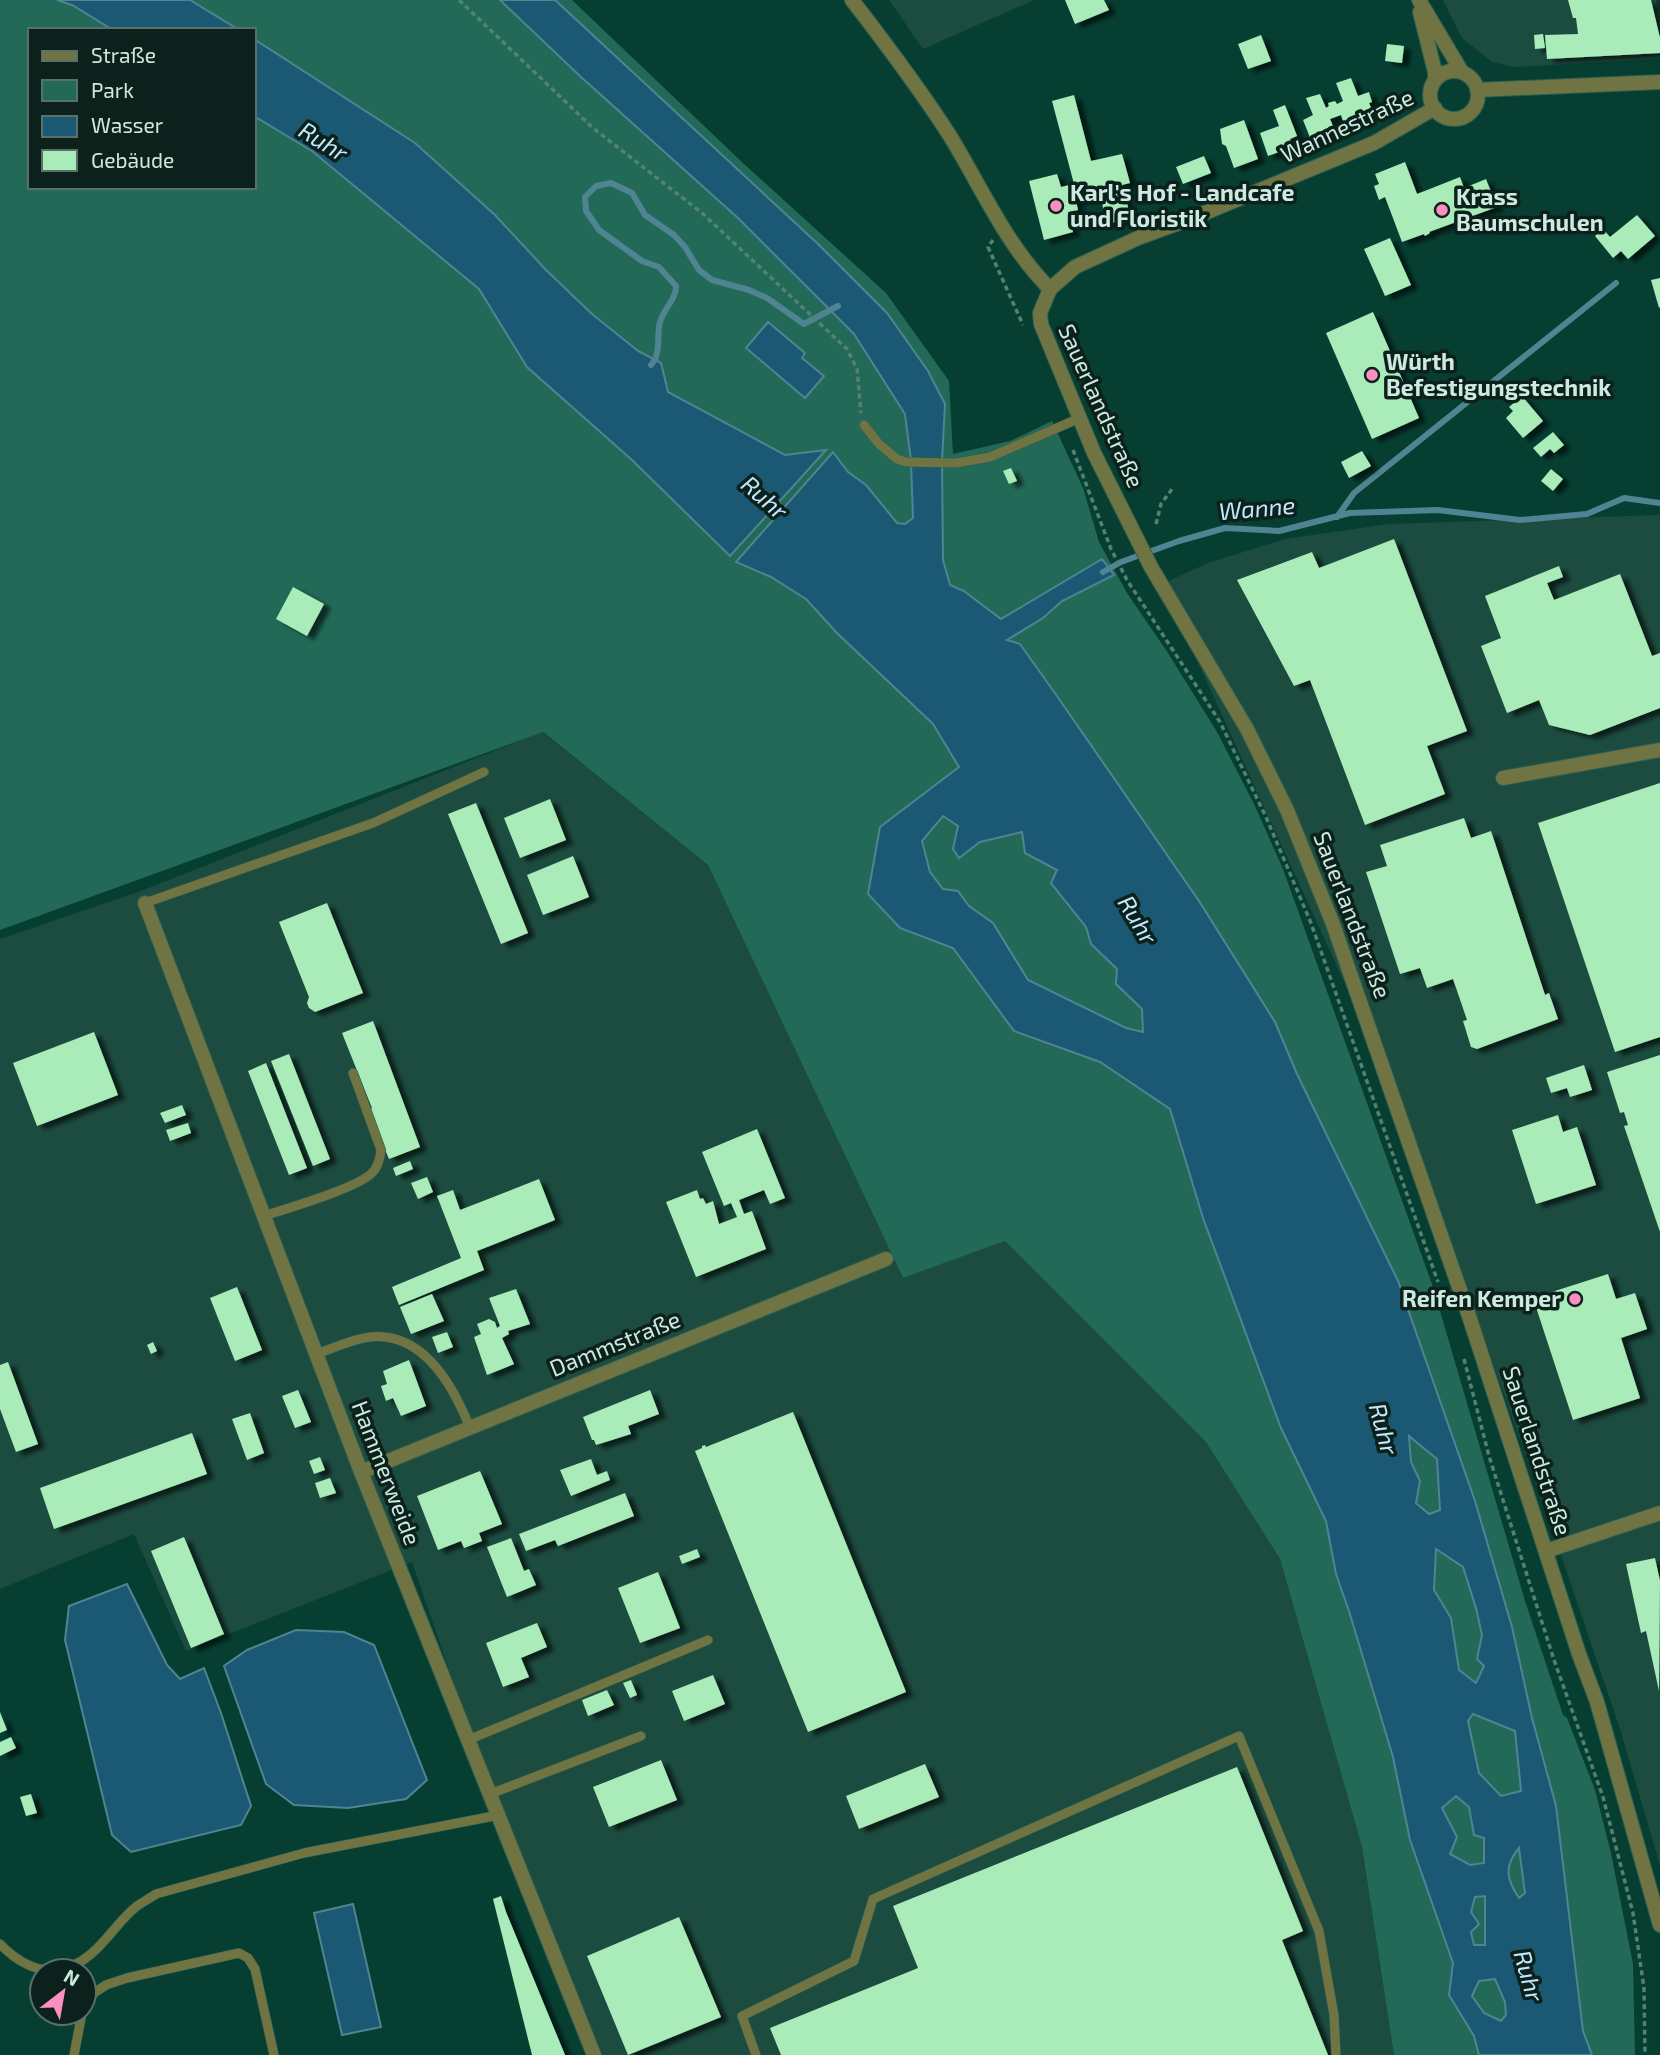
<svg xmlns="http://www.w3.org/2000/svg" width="1660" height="2055" font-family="'Exo 2',sans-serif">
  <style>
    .built { fill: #1c4c3f }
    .green { fill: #226a57 }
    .water { fill: #1a5873; stroke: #508493; stroke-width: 2; fill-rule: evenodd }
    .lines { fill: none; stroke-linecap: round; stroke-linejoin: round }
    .stream { stroke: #508493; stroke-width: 6 }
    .building { fill: #a9ebb9; filter: url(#shadow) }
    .service-casing { stroke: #2a5e51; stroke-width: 10 }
    .minor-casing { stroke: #2a5e51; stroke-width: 16 }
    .tertiary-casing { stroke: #2a5e51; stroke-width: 16 }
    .path { stroke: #548175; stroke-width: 3.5; stroke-dasharray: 5 3.5; stroke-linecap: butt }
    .service { stroke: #707342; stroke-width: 9 }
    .minor { stroke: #707342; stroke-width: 14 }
    .tertiary { stroke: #707342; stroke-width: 14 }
    .poi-dot { fill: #fc8fc1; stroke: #0c211b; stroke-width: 2.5 }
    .labels { text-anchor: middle; stroke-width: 7; stroke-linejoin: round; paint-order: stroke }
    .street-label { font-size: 23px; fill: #cee9df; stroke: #0c211b }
    .poi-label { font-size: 23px; font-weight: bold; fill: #cee9df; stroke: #0c211b; text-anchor: start }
    .water-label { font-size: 24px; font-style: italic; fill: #c1e8fd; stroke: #0c211b }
  </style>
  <defs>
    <filter id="shadow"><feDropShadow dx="7" dy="4" stdDeviation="2" flood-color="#0009"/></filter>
  </defs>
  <rect width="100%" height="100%" fill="#063f32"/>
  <!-- built -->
  <path class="built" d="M889 0H1034L923 49Z
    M1443 0H1656L1660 14V59L1515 67 1492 62 1462 38Z
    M1660 515V1865L1620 1729 1558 1546 1441 1217 1383 1067 1162 584 1208 563 1285 539 1389 524Z
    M542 732 708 865 903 1278 1005 1241 1206 1442 1280 1559 1362 1847 1394 2055H603L498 1813 412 1562 186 1651 134 1534 0 1589V939L141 891Z"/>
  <!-- green -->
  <path class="green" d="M0 0H57L72 5 113 30H30V187H254V116L312 151 479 289 527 367 632 460 730 555 825 450 785 455 668 391 661 363 638 351 592 314 546 270 495 215 415 143 254 39V30H239L190 0H572L744 164 886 293 949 381 953 454 1010 441 1052 421 1083 488 1099 542 1127 593 1168 653 1217 732 1254 804 1283 869 1433 1287 1525 1601 1563 1715 1567 1718 1595 1790 1611 1853 1633 1964 1635 2055H1394L1362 1847 1280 1559 1206 1442 1005 1241 903 1278 708 865 543 732 0 930Z"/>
  <!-- water -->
  <path class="water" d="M57 0H190L239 30H113L72 5Z
    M500 0H555L818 244 887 313 928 371 945 404 942 461H911L905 414 854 334 738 218 581 77Z
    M254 39 415 143 495 215 546 270 592 314 638 351 661 363 668 392 785 455 826 450 730 556 632 460 527 367 479 289 312 151 254 116Z
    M768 322 805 353 802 358 824 376 805 398 746 348Z
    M833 452 848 472 866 485 897 523 905 524 913 518 911 463H942L943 560 950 585 964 591 1001 619 1102 559 1114 575 1062 601 1043 618 1007 640 1020 644 1059 699 1199 901 1275 1022 1297 1074 1398 1281 1475 1501 1512 1627 1532 1718 1556 1806 1583 2031 1592 2055H1479L1474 2036 1449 1995 1453 1963 1410 1840 1393 1757 1349 1611 1336 1574 1326 1521 1281 1428 1203 1218 1170 1109 1100 1062 1014 1031 953 948 900 928 868 894 880 827 959 767 933 724 837 633 806 599 771 577 736 562ZM943 816 958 826 953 849 959 858 980 842 1022 832 1025 853 1057 870 1051 883 1086 927 1091 944 1117 969 1116 984 1142 1009 1143 1032 1126 1028 1028 980 993 923 969 906 958 891 943 889 930 872 922 841ZM1409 1436 1437 1459 1440 1510 1429 1514 1416 1503 1420 1481 1411 1462ZM1436 1549 1463 1567 1476 1608 1482 1635 1477 1659 1484 1666 1476 1683 1459 1670 1451 1618 1434 1590ZM1473 1714 1515 1731 1521 1791 1501 1796 1479 1773 1468 1721ZM1456 1796 1469 1807 1474 1835 1484 1838V1863L1470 1865 1450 1854 1457 1837 1442 1808ZM1519 1848 1525 1893 1519 1898C1506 1879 1504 1866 1519 1848ZM1485 1896V1945H1474L1471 1932 1479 1924 1471 1912 1475 1897ZM1495 1979 1505 2002 1506 2015 1501 2021 1484 2013 1472 1996 1479 1981Z
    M127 1584 167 1665 180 1679 204 1668 221 1713 251 1806 241 1825 131 1852 112 1835 65 1640 69 1606Z
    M296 1630 344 1632 374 1645 427 1780 406 1799 348 1808 294 1805 266 1784 224 1666 247 1650Z
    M353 1904 381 2027 342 2035 314 1913Z"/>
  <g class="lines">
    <!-- stream -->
    <path class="stream" d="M651 365C662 353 656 336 660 322 664 308 676 300 676 286L659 267 642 261 599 230 586 211 585 197 596 186 611 183 632 193 645 215 674 235 685 247 699 270 712 280 749 290 767 298 804 324 838 306
      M1337 517 1354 493 1616 283
      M1103 572 1121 562 1179 541 1225 528 1279 531 1350 513 1438 510 1520 520 1587 514 1624 498 1660 503"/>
  </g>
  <!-- building -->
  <path class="building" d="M1065 0H1104L1109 10 1075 24Z
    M1568 0H1651L1660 38V53L1547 59 1545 35 1578 34 1576 18H1573Z
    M1543 34 1545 48 1535 49 1534 35Z
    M1261 35 1271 61 1248 69 1238 44Z
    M1387 44 1404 46 1402 63 1385 61Z
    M1351 78 1358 96 1369 92 1372 102 1369 103 1372 110 1365 113 1368 118 1345 127 1341 115 1330 119 1335 131 1322 136 1323 140 1315 143 1313 139 1311 140 1303 120 1313 115 1306 98 1320 94 1326 108 1329 106 1328 103 1335 101 1337 104 1343 101 1336 83Z
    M1074 95 1091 161 1122 154 1130 183 1122 185 1131 218 1107 224 1100 195 1076 201 1078 210 1068 212 1073 232 1044 240 1029 181 1057 174 1061 187 1074 184 1052 101Z
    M1285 105 1297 136 1290 139 1293 147 1268 156 1260 133 1279 126 1273 110Z
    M1244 120 1258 159 1234 168 1226 146 1222 144 1220 129Z
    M1204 156 1211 173 1183 184 1176 167Z
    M1405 162 1417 194 1460 177 1464 188 1486 179 1497 207 1429 232 1430 233 1425 236 1424 234 1402 242 1385 197 1379 200 1374 186 1379 184 1375 174Z
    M1637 215 1655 236 1628 259 1621 251 1613 258 1595 236 1603 229 1610 237Z
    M1390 238 1411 285 1385 296 1364 249Z
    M1660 278V307L1659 308 1651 280Z
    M1373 312 1419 418 1372 439 1326 333Z
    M1522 396 1543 421 1523 438 1506 418 1513 411 1509 407Z
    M1553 432 1564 445 1554 453 1550 449 1541 457 1533 448Z
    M1362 451 1371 466 1349 478 1341 462Z
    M1011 468 1017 481 1009 484 1003 471Z
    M1551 469 1563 479 1553 491 1541 481Z
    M1394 539 1467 731 1427 746 1445 794 1365 825 1310 680 1294 686 1237 580 1312 552 1319 568Z
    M1559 566 1563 577 1547 583 1554 600 1620 574 1652 656 1660 653V708L1590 735 1549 725 1539 700 1507 713 1481 646 1501 638 1485 596Z
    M293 587 324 604 307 636 276 619Z
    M1660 783V1037L1615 1052 1538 823Z
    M550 799 566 840 520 858 504 818Z
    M476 803 528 933 501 944 448 814Z
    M1464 818 1471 838 1491 831 1545 995 1549 993 1558 1019 1477 1049 1471 1047 1463 1021 1467 1020 1453 979 1427 988 1420 968 1400 974 1366 872 1387 866 1380 845Z
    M573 856 589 897 543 915 527 875Z
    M327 903 363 993 315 1012 309 1008 307 1003 309 997 279 922Z
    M373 1021 420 1147 389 1159 368 1110 372 1108 342 1033Z
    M94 1032 118 1095 37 1126 13 1063Z
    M289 1054 330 1159 313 1166 271 1061Z
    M1660 1055V1232L1624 1126 1628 1125 1624 1112 1620 1113 1607 1072Z
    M266 1063 307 1168 289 1175 248 1071Z
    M1584 1065 1592 1090 1570 1097 1567 1088 1551 1093 1546 1078Z
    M182 1105 186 1115 165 1123 160 1113Z
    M1558 1115 1563 1132 1577 1127 1596 1185 1536 1204 1512 1130Z
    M188 1123 191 1133 170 1141 166 1130Z
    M757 1129 785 1198 770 1204 764 1190 739 1200 744 1214 752 1211 766 1249 696 1277 666 1202 697 1190 700 1199 703 1198 706 1204 713 1201 719 1224 737 1217 731 1203 724 1206 702 1152Z
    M410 1161 413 1169 396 1176 393 1168Z
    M427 1177 433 1192 418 1199 411 1183Z
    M539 1179 555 1220 477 1251 484 1270 399 1305 392 1287 461 1258 437 1196 453 1190 460 1210Z
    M1608 1274 1616 1299 1635 1293 1647 1329 1621 1338 1640 1398 1573 1420 1533 1298Z
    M237 1287 262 1350 235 1361 210 1298Z
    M516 1289 530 1324 508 1331 509 1334 502 1338 514 1364 487 1375 474 1337 481 1334 477 1324 489 1319 495 1322 497 1328 500 1326 489 1298Z
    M432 1294 444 1321 411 1334 400 1307Z
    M447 1332 453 1347 438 1353 432 1337Z
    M153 1342 157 1351 151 1354 147 1345Z
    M409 1360 426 1406 401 1416 393 1398 386 1401 381 1386 387 1384 383 1371Z
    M8 1362 38 1444 16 1452 0 1409V1365Z
    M298 1390 311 1422 295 1428 282 1396Z
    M650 1390 659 1414 628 1426 631 1434 596 1445 594 1440H592L583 1417Z
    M793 1412 906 1692 808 1732 695 1451 702 1448V1446L705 1445 706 1447Z
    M250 1413 264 1453 247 1460 232 1419Z
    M192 1433 207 1474 54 1529 40 1488Z
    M320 1457 325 1470 314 1474 309 1461Z
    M591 1459 597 1475 607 1471 610 1480 571 1496 560 1470Z
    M480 1471 502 1524 479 1533 482 1541 464 1548 461 1541 438 1550 417 1496Z
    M330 1478 336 1493 320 1498 315 1483Z
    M625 1493 634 1516 558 1546 555 1540 526 1551 519 1534Z
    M184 1537 224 1634 191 1648 151 1551Z
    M511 1538 524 1571 529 1569 536 1585 507 1597 487 1547Z
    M697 1549 700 1557 682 1564 679 1556Z
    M1655 1558 1660 1581 1659 1691 1646 1631 1641 1633 1626 1564Z
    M658 1572 680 1628 640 1643 618 1588Z
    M537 1623 547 1647 521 1658 529 1677 503 1687 486 1643Z
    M713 1675 725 1704 684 1721 672 1691Z
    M631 1680 637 1695 630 1698 623 1683Z
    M607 1690 614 1705 588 1716 582 1700Z
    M0 1712 7 1730 0 1733Z
    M11 1737 16 1748 0 1756V1742Z
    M661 1760 677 1800 609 1827 593 1787Z
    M925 1764 939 1797 859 1829 846 1796Z
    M1237 1767 1303 1931 1282 1940 1328 2055H781L770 2028 918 1968 893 1906Z
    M31 1794 37 1813 26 1816 20 1797Z
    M501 1896 506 1912 565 2055H532L493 1899Z
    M679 1917 721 2017 628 2055 587 1956Z"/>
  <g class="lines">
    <defs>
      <path id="service" d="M864 425 879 444 897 459 906 462 956 463 990 457 1080 418
        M145 903 373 823 484 772
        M264 1216C288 1208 354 1189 371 1174 378 1168 380 1159 381 1150L353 1073
        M316 1354C337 1347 363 1334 385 1337 429 1342 455 1390 470 1428
        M468 1740 708 1640
        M490 1794 641 1736
        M0 1944C27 1972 59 1981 91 1954 108 1940 120 1919 137 1906 143 1902 150 1898 156 1894L304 1853 499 1815
        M84 2007 91 1995 106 1985 127 1978 239 1953 248 1958 255 1969 274 2055
        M74 2055 82 2013
        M756 2055 742 2016 854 1961 873 1899 1239 1736 1319 1931 1334 2015 1336 2055"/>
      <path id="minor" d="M852 0C886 44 920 89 950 136 982 188 1006 245 1050 289
        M1503 778 1660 750
        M145 903 361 1472 594 2055
        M361 1472 886 1259
        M1546 1551 1660 1513"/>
      <path id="tertiary" d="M1419 0 1462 72
        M1420 12 1435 72V80
        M1430 95a24 24 0 1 1 48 0a24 24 0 1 1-48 0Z
        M1477 90 1660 82
        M1435 108 1374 143 1190 219 1138 238 1075 267 1050 289 1040 313 1041 324 1094 453 1151 567 1247 729 1287 810 1333 924 1469 1316 1579 1654 1597 1702 1660 1925"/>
    </defs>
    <!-- service casing -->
    <use href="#service" class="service-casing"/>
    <!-- minor casing -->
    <use href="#minor" class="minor-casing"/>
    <!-- tertiary casing -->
    <use href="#tertiary" class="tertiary-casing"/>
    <!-- path -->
    <path class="path" d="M459 0 593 128 702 213 847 349 857 369 861 413
      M993 240 988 247 1023 325
      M1073 450 1111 549 1127 580 1220 722 1266 817 1311 923 1438 1282
      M1156 524 1161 504 1172 489
      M1464 1359 1489 1456 1554 1660 1603 1797 1633 1913 1644 1988 1645 2055"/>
    <!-- service -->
    <use href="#service" class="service"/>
    <!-- minor -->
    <use href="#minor" class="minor"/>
    <!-- tertiary -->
    <use href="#tertiary" class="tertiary"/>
  </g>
  <!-- markers -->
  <g class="poi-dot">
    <circle cx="1056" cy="206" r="7"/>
    <circle cx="1442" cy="210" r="7"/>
    <circle cx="1372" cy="375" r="7"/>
    <circle cx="1575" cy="1299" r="7"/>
  </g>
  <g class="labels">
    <!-- street labels -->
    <g class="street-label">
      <text transform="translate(1347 126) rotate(-25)" y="8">Wannestraße</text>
      <text transform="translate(1101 406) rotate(66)" y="8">Sauerlandstraße</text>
      <text transform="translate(1352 915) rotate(69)" y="8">Sauerlandstraße</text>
      <text transform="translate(615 1344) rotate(-22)" y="8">Dammstraße</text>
      <text transform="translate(1537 1451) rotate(72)" y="8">Sauerlandstraße</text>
      <text transform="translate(386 1473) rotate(69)" y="8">Hammerweide</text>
    </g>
    <!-- poi labels -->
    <g class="poi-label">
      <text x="1070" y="201">Karl's Hof - Landcafe<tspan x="1070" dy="26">und Floristik</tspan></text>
      <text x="1456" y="205">Krass<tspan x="1456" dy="26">Baumschulen</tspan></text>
      <text x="1386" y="370">Würth<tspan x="1386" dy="26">Befestigungstechnik</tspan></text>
      <text x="1561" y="1307" text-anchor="end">Reifen Kemper</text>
    </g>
    <!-- water labels -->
    <g class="water-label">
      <text transform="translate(323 142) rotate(32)" y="8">Ruhr</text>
      <text transform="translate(764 498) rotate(41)" y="8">Ruhr</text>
      <text transform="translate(1257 509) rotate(-5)" y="8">Wanne</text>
      <text transform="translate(1137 920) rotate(59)" y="8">Ruhr</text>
      <text transform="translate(1383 1429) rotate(75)" y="8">Ruhr</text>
      <text transform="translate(1528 1976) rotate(74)" y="8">Ruhr</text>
    </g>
  </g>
  <!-- legend -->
  <rect x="28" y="28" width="228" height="161" fill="#0c211b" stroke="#5a7169" stroke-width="2"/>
  <rect x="42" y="51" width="35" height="10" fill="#707342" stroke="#5a7169" stroke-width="2"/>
  <text x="91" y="63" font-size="21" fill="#cee9df">Straße</text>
  <rect x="42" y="80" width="35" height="21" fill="#226a57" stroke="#5a7169" stroke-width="2"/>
  <text x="91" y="98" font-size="21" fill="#cee9df">Park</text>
  <rect x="42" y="116" width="35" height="21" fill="#1a5873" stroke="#5a7169" stroke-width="2"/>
  <text x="91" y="133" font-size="21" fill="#cee9df">Wasser</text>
  <rect x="42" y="150" width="35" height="21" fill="#a9ebb9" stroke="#5a7169" stroke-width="2"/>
  <text x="91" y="168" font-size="21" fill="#cee9df">Gebäude</text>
  <!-- north arrow -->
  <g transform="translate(63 1992) rotate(31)"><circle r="33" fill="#0c211b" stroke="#5a7169" stroke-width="2"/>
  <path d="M0-5L12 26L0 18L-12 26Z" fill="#fc8fc1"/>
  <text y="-10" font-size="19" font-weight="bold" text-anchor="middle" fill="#cee9df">N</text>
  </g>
</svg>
